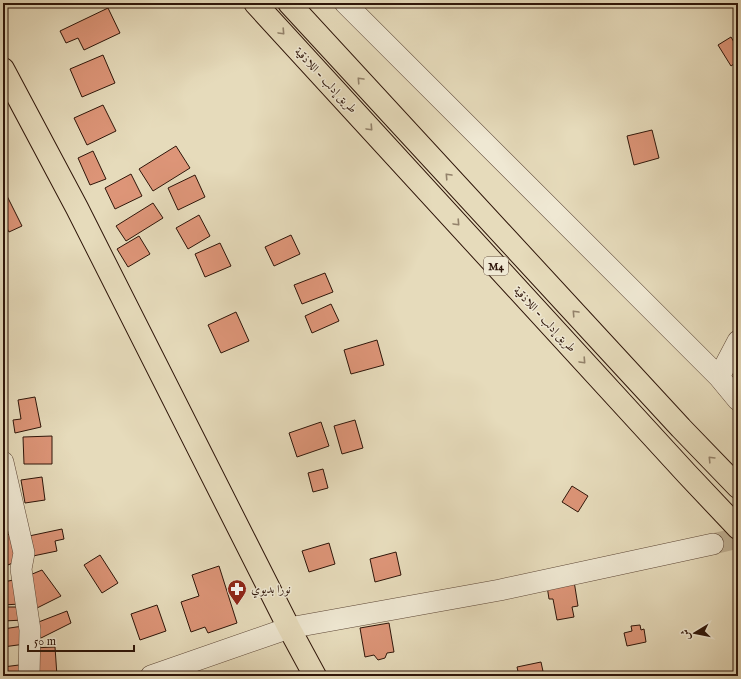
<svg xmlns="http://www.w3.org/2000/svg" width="741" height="679" font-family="'IM FELL English',Amiri,serif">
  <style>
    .building { fill: #dd9578; stroke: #2e1509 }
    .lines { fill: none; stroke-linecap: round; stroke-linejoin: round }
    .minor-tunnel { stroke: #c1b397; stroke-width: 21; stroke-dasharray: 21 10; stroke-linecap: butt }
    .minor-casing { stroke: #5c4636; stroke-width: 22 }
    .major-casing { stroke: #2e1509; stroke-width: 24 }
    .highway-casing { stroke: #2e1509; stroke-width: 24 }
    .minor { stroke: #efe8d3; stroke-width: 21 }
    .major { stroke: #e6dbbb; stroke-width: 22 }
    .highway { stroke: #e6dbbb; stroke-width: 22 }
    .oneway { stroke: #93826b }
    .labels { text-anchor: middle; stroke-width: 3; stroke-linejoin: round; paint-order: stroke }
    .shield { fill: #efe8d3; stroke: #685446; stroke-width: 1 }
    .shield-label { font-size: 11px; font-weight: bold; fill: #2e1509 }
    .street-label { font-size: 12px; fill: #2e1509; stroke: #efe8d3 }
    .poi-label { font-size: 12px; fill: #2e1509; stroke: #efe8d3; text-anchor: start }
  </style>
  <rect width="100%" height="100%" fill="#e6dbbb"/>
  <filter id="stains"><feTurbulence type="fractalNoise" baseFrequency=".005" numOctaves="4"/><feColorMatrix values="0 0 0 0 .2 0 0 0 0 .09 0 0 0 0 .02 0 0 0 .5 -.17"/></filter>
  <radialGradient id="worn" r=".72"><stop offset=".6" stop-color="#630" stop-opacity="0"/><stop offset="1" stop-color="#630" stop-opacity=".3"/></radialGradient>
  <!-- building -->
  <path class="building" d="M108 8 120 33 84 50 78 38 66 43 60 31Z
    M731 37 738 49V61L731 66 718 45Z
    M103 55 115 83 82 97 70 69Z
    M103 105 116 131 87 145 74 118Z
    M652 130 659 158 634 165 627 136Z
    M176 146 190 168 153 191 139 169Z
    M93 151 106 179 90 185 78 158Z
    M131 174 142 196 115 209 105 188Z
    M195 175 205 197 178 210 168 188Z
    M7 196 22 226 9 232 3 221V198Z
    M153 203 163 218 126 241 116 226Z
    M199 215 210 236 188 249 176 228Z
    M291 235 300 254 274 266 265 247Z
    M139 236 150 254 128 267 117 249Z
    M220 243 231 266 205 277 195 254Z
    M325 273 333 292 302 304 294 285Z
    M331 304 339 321 312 333 305 316Z
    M236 312 249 341 221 353 208 325Z
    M377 340 384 365 351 374 344 350Z
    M35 397 41 427 15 433 13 420 21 419 18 400Z
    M355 420 363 448 342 454 334 426Z
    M321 422 329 446 297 457 289 433Z
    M52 436V464H24L23 437Z
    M323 469 328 488 313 492 308 473Z
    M42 477 45 500 25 503 21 480Z
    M572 486 588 496 578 512 562 502Z
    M62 529 64 539 55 541 57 551 33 556 29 536Z
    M10 534 20 560 3 567V536Z
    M329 543 335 564 309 572 302 551Z
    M396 552 401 575 375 582 370 559Z
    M100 555 118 583 102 593 84 565Z
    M219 566 237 623 208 633 205 627 191 632 181 602 199 596 192 575Z
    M42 570 61 596 33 610 25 577Z
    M19 579 20 604 3 605V582Z
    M574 581 578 606 572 607 574 617 557 620 553 599H549L547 586Z
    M157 605 166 631 140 640 131 614Z
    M3 607H24V620L3 621Z
    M67 611 71 623 41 638 36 623Z
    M389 623 394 652 387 653 385 658 378 660 374 655 365 657 360 628Z
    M640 625 641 630 644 629 646 642 627 646 624 633 632 631 631 626Z
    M23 626 25 644 3 647V629Z
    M55 647 57 676H33L32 648Z
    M541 662 544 676H519L517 667Z
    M19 665 20 676H3V667Z"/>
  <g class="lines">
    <!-- minor-tunnel -->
    <path class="minor-tunnel" d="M713 544 738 538"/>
    <defs>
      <path id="minor" d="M345 3 719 377 738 400
        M719 377 738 341
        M3 462 24 553 21 569 30 630 29 676
        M151 676 289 628 500 590 713 544"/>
      <path id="major" d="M3 69 77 208 289 628 315 676"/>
      <path id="highway" d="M255 3 687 474 738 528
        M289 3 681 428 738 487"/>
    </defs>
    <!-- minor casing -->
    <use href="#minor" class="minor-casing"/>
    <!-- major casing -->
    <use href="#major" class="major-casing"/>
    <!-- highway casing -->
    <use href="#highway" class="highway-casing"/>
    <!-- minor -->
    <use href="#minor" class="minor"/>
    <!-- major -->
    <use href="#major" class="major"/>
    <!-- highway -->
    <use href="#highway" class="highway"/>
  </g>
  <!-- one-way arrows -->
  <defs><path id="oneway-chevron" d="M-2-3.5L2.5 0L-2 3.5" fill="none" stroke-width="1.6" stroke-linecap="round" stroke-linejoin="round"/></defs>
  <g class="oneway">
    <use href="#oneway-chevron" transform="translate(282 32) rotate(47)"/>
    <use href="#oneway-chevron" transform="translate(360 80) rotate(-133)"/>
    <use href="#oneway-chevron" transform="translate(370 128) rotate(47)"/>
    <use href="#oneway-chevron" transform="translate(448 176) rotate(-133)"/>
    <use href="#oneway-chevron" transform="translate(457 223) rotate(47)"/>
    <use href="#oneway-chevron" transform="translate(575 313) rotate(-133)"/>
    <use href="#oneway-chevron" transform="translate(583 361) rotate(47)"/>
    <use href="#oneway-chevron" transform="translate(711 459) rotate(-134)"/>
  </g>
  <!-- icons -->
  <defs>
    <symbol id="pharmacy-pin" viewBox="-11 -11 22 30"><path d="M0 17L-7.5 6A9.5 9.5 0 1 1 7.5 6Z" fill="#8f2418" stroke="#efe8d3"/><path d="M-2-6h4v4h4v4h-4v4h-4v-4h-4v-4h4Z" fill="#fff"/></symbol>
  </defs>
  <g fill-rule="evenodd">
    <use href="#pharmacy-pin" x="226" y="578" width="22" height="30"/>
  </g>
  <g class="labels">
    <!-- shield labels -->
    <rect class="shield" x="484" y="257" width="24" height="18" rx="3"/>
    <g class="shield-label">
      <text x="496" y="270">M4</text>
    </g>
    <!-- street labels -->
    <g class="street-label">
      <text transform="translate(326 80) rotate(47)" y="4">طريق إدلب - اللاذقية</text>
      <text transform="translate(545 319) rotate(47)" y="4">طريق إدلب - اللاذقية</text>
    </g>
    <!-- poi labels -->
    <g class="poi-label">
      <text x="251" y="593">نورا بديوي</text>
    </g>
  </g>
  <!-- margin -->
  <rect width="741" height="679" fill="none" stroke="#e6dbbb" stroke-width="16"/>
  <rect x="4" y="4" width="733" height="671" fill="none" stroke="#2e1509" stroke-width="2"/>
  <rect x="8" y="8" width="725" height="663" fill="none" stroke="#2e1509"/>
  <!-- north arrow -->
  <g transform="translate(695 633) rotate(260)" stroke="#efe8d3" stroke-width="3" paint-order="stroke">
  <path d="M0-3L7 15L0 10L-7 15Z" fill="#2e1509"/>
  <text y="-6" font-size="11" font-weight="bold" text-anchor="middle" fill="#2e1509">ش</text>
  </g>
  <!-- scale -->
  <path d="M28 645v6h106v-6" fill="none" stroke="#2e1509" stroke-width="2"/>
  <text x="34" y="645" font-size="12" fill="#2e1509" stroke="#efe8d3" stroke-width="3" paint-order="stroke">50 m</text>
  <rect width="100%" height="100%" filter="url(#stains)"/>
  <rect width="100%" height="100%" fill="url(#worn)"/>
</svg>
